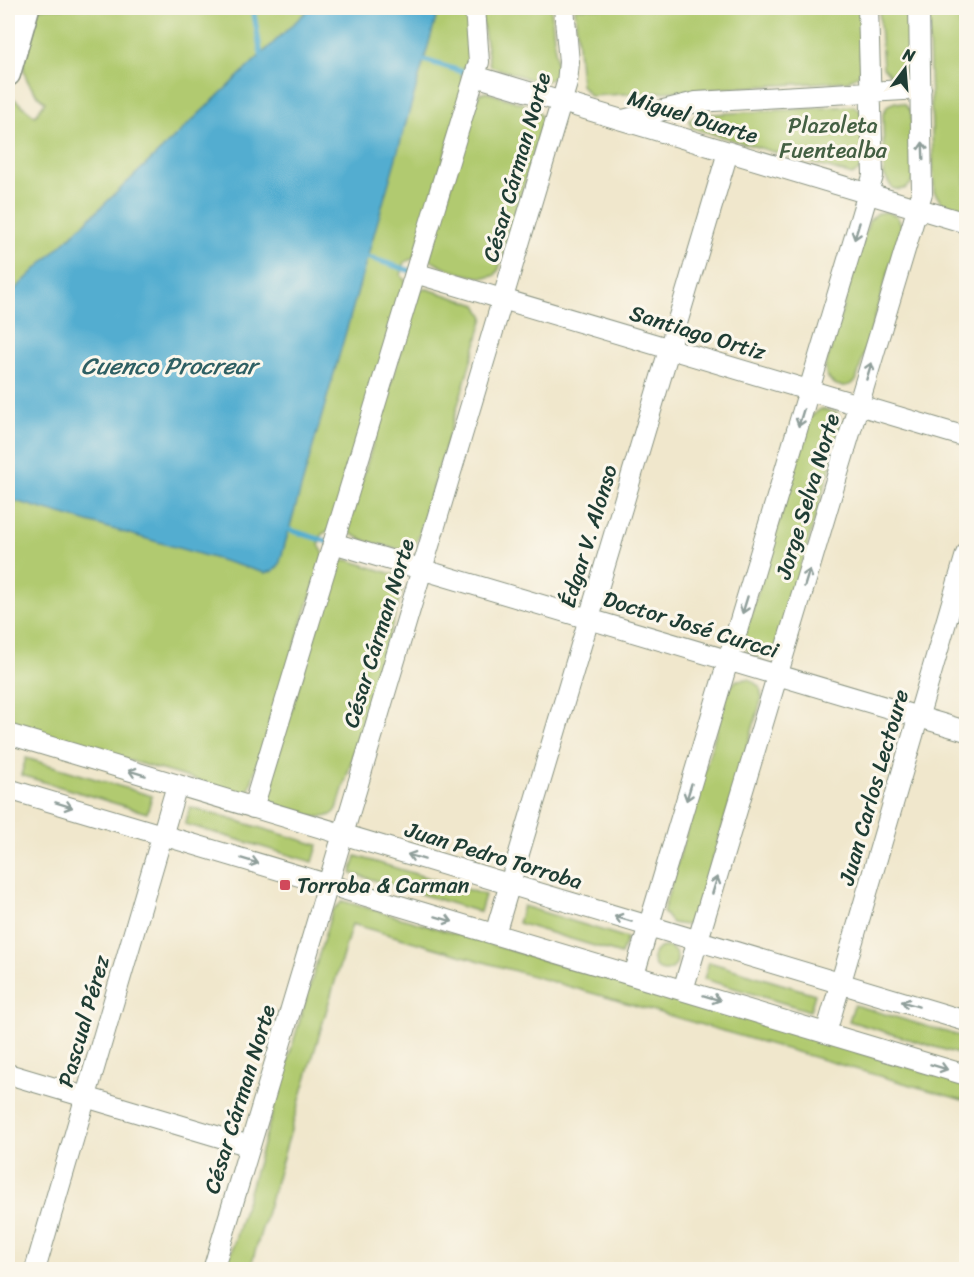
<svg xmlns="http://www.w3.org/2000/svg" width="974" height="1277" font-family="Sriracha,sans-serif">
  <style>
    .green { fill: #b1ca6f; stroke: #688452; stroke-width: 1.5 }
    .water { fill: #52add0; stroke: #387582; stroke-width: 1.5 }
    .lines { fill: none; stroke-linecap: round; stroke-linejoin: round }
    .stream { stroke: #52add0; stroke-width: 5 }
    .minor-casing { stroke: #889280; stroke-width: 22 }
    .tertiary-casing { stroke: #889280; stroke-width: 27 }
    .minor { stroke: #fff; stroke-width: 20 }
    .tertiary { stroke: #fff; stroke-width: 24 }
    .oneway { stroke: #8f9e9a }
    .poi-dot { fill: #d1495b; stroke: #fbf7ec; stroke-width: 2 }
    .labels { text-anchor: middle; stroke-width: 6; stroke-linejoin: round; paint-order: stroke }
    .street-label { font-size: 22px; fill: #1f3d34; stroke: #fbf7ec }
    .park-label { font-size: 22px; fill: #446043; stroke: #fbf7ec }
    .poi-label { font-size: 22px; fill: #1f3d34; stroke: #fbf7ec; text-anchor: start }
    .water-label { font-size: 24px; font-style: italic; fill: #2e5f63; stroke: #fbf7ec }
  </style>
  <rect width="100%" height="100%" fill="#fbf7ec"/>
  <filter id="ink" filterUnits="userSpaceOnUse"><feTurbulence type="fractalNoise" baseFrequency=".0167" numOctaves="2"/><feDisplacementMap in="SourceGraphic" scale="12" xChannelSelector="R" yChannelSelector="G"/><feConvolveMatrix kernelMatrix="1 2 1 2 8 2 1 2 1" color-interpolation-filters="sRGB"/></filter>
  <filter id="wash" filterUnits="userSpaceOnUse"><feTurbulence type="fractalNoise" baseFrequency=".008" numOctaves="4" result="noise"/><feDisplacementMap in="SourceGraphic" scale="24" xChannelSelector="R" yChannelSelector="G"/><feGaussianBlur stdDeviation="1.35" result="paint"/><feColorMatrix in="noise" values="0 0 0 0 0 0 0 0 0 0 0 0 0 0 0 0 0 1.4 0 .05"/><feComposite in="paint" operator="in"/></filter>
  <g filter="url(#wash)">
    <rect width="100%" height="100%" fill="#f0e7cc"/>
    <!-- green -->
    <path class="green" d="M39 8H469L474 59 464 68 461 76 466 86 414 258 405 262 401 275 407 283 332 529 322 534 319 545 324 554 248 793 244 794 8 725V114L13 98 35 116 45 102C8 70 27 47 39 8Z
      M480 8H551L557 71 554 78 541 83 490 66Z
      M575 8H860V74L848 81 590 96 581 85Z
      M879 8H910V68L900 77 891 76 883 67Z
      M928 8H958L966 65V211L943 204 934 192Z
      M486 92 536 108 543 120 499 269 495 275C483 282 438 268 429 258L479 94Z
      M895 102 905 104 911 112 914 178C910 188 902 192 892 188L884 175 883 114 888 105Z
      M854 106 862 112 864 168 852 175 692 128 689 120 696 115Z
      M886 212 897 216 902 226 856 381C842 392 826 384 825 367L869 221 878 213Z
      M427 289 477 305 484 317 419 536 414 547C403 554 356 540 347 530L419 290Z
      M821 409 837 413 843 425 776 650C764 663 747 657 743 641L811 416Z
      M348 560 396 575 403 588 337 809C327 828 287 808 270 803L265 798 337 561Z
      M749 679 760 687 762 698 695 918 686 925 672 923 663 912 729 688 737 680Z
      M26 758 152 796 147 813 21 775Z
      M190 807 318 845 313 862 185 824Z
      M356 856 485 895 480 912 351 873Z
      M343 901 966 1084V1101L352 924 250 1269 226 1270 332 911Z
      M523 906 627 938 621 954 518 923Z
      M653 959a12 12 0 1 1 24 0a12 12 0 1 1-24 0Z
      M709 962 815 994 810 1011 704 979Z
      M854 1005 963 1037 958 1054 849 1021Z"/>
    <!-- water -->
    <path class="water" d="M310 8H439L279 565 273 571 265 573 8 499V296Z"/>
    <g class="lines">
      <!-- stream -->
      <path class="stream" d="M253 8 261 55
        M424 60 470 74
        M367 257 411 271
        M290 530 329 542"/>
    </g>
  </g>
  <g filter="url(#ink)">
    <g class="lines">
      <defs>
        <path id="minor" d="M475 76 966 223
          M623 120 696 102 921 89
          M415 273 966 437
          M333 543 966 731
          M8 734 966 1021
          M8 789 966 1075
          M253 808 479 62 475 8
          M495 934 728 152
          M634 975 873 176 868 8
          M683 990 922 193 919 8
          M826 1033 966 554
          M8 1074 250 1146
          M35 1270 177 785
          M213 1270 567 83 569 62 564 8"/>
        <path id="tertiary" d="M8 74 27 8"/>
      </defs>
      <!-- minor casing -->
      <use href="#minor" class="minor-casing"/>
      <!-- tertiary casing -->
      <use href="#tertiary" class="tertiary-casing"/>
      <!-- minor -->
      <use href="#minor" class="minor"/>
      <!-- tertiary -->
      <use href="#tertiary" class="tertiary"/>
    </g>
    <!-- one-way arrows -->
    <defs><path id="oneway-shaft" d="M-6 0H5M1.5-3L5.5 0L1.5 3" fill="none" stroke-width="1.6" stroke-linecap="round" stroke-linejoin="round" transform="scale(1.5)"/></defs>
    <g class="oneway">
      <use href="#oneway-shaft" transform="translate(923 151) rotate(-92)"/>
      <use href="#oneway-shaft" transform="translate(857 231) rotate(107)"/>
      <use href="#oneway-shaft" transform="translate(869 371) rotate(-73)"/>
      <use href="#oneway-shaft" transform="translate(801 418) rotate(107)"/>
      <use href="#oneway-shaft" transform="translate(807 578) rotate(-73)"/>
      <use href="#oneway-shaft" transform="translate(745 605) rotate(107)"/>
      <use href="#oneway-shaft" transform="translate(137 773) rotate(-163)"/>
      <use href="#oneway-shaft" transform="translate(689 792) rotate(107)"/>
      <use href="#oneway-shaft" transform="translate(64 805) rotate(17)"/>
      <use href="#oneway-shaft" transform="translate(416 857) rotate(-163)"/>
      <use href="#oneway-shaft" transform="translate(250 861) rotate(17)"/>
      <use href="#oneway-shaft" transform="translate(715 885) rotate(-73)"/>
      <use href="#oneway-shaft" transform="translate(444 919) rotate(17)"/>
      <use href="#oneway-shaft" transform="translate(623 919) rotate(-163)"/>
      <use href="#oneway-shaft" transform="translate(712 998) rotate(17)"/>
      <use href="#oneway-shaft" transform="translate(910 1004) rotate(-163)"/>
      <use href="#oneway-shaft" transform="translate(939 1067) rotate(17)"/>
    </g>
  </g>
  <!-- markers -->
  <rect class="poi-dot" x="279" y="879" width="12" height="12" rx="3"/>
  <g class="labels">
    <!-- street labels -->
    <g class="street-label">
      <text transform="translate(693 116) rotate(17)" y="8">Miguel Duarte</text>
      <text transform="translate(516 167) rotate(-74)" y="8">César Cárman Norte</text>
      <text transform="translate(698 332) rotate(17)" y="8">Santiago Ortiz</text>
      <text transform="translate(807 496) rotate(-73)" y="8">Jorge Selva Norte</text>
      <text transform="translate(588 536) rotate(-73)" y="8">Édgar V. Alonso</text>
      <text transform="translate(691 624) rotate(17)" y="8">Doctor José Curcci</text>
      <text transform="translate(378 633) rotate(-73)" y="8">César Cárman Norte</text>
      <text transform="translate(873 787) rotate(-74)" y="8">Juan Carlos Lectoure</text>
      <text transform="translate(494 855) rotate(17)" y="8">Juan Pedro Torroba</text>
      <text transform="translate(83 1021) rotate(-74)" y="8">Pascual Pérez</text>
      <text transform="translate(239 1099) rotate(-73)" y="8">César Cárman Norte</text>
    </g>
    <!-- park labels -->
    <g class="park-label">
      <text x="833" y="133">Plazoleta<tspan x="833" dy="25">Fuentealba</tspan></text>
    </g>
    <!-- poi labels -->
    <g class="poi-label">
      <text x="297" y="893">Torroba &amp; Carman</text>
    </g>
    <!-- water labels -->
    <g class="water-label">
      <text x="169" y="374">Cuenco Procrear</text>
    </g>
  </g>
  <!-- margin -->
  <rect width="974" height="1277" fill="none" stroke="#fbf7ec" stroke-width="30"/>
  <!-- north arrow -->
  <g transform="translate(905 69) rotate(16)" stroke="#fbf7ec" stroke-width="4.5" paint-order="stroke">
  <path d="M0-4.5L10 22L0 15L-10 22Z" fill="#1f3d34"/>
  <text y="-9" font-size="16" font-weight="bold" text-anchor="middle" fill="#1f3d34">N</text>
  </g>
</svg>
